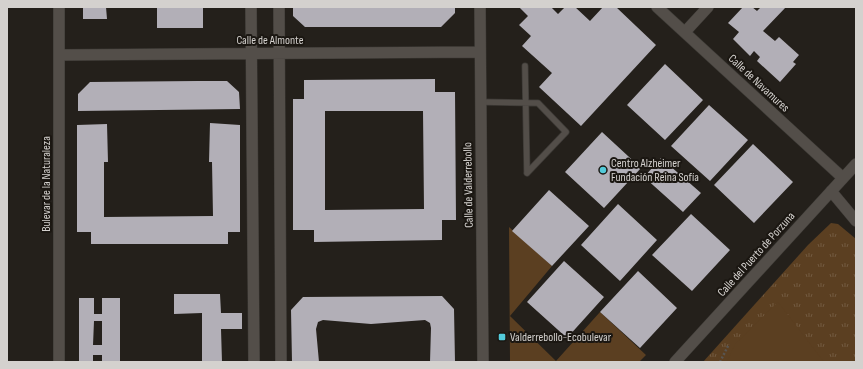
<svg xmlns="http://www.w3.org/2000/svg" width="863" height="369" font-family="'Sofia Sans Condensed',sans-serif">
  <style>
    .park { fill: url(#park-tufts) }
    .garden { fill: #5b3f21 }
    .building { fill: #b2afb7; fill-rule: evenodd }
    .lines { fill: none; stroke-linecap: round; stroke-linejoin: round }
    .lane-casing { stroke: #3d3a36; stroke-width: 7 }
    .street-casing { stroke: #3d3a36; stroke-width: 12 }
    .path { stroke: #595551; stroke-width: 2.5; stroke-dasharray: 2 2; stroke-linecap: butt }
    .lane { stroke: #534e49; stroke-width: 5.5 }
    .street { stroke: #534e49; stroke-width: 11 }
    .poi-dot { fill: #53cbda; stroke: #1b1712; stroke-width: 1.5 }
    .labels { text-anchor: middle; stroke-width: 4; stroke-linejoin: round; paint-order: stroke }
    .street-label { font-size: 12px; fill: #d4d1ce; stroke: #1b1712 }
    .poi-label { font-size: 12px; fill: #d4d1ce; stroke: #1b1712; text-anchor: start }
  </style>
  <defs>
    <pattern id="park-tufts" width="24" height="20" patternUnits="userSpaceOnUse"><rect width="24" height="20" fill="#5b3f21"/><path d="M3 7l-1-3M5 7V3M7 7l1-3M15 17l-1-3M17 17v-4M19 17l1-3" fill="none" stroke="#725a40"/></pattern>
  </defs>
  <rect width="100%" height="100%" fill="#24201b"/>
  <!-- park -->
  <path class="park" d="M831 223 838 224 856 239V362H703L808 245Z"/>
  <!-- garden -->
  <path class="garden" d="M509 227 552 266 510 316 556 361 600 312 646 355 639 362H510Z
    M778 302 824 362H727L735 344Z"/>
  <!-- building -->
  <path class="building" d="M83 7H106L107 19H83Z
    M157 7H203V28H157Z
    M293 7H455V13L441 27H305L293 16Z
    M519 7H551L558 14 565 7H575L590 21 603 7H616L656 45 581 126 539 87 552 73 522 46 531 36 519 25 528 16Z
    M743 7H752L757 11 761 7H786L763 31 775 41 779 37 799 55 793 62 796 64 780 82 757 61 760 57 754 51 750 56 733 39 739 32 728 23Z
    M665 64 703 100 665 140 627 105Z
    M435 79V92H455L456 220H442V240L314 242V230H293V99H304V80ZM325 111H423L424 209 325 210Z
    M197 81H227L239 92 240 109 78 111V94L90 82Z
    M709 105 748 140 710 181 671 146Z
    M210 123 240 125V232H228V244H91V232H77V125L107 124 108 162H104V217L213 216 212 162H209Z
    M602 132 641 168 604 208 565 172Z
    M753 144 793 182 754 223 714 185Z
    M661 158 701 193 683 212 644 177Z
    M549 190 589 226 552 266 512 231Z
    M618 204 657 240 620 281 581 245Z
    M691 214 730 250 692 291 652 255Z
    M564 261 604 297 567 338 527 302Z
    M638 271 677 308 640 348 600 312Z
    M174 294H220L221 313H242V329H221L222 362H202V313L174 314Z
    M442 296 454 309 455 362H430L431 328 430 323 425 320 371 324 323 320 318 322 316 329 319 362H292L291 310 303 297Z
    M79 298H94V314H102V298H120V362H102V355H93V362H79ZM94 321H102V345H93Z"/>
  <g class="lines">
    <defs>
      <path id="lane" d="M525 66 527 173
        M481 102 538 103 566 132 527 173"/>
      <path id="street" d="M251 7 254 362
        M279 7 281 362
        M480 7 483 362
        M657 7 843 178
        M685 32 708 7
        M59 55 480 52
        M831 191 856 221
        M59 362V7
        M675 362 856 164"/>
    </defs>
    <!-- lane casing -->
    <use href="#lane" class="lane-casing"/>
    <!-- street casing -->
    <use href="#street" class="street-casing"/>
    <!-- path -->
    <path class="path" d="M720 362 729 344"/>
    <!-- lane -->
    <use href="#lane" class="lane"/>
    <!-- street -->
    <use href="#street" class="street"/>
  </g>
  <!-- markers -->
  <g class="poi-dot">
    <circle cx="603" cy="170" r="4"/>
    <rect x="498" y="333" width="8" height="8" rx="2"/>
  </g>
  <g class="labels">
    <!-- street labels -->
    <g class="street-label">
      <text x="270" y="44">Calle de Almonte</text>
      <text transform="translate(759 83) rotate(43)" y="4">Calle de Navamures</text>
      <text transform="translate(46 184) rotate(-90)" y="4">Bulevar de la Naturaleza</text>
      <text transform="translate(468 185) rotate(-91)" y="4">Calle de Valderrebollo</text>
      <text transform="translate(756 254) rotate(-48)" y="4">Calle del Puerto de Porzuna</text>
    </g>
    <!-- poi labels -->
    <g class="poi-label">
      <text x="611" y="167">Centro Alzheimer<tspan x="611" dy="14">Fundación Reina Sofía</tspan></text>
      <text x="510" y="341">Valderrebollo-Ecobulevar</text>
    </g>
  </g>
  <!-- border -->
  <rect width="863" height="369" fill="none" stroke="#d4d1ce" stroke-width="16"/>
</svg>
